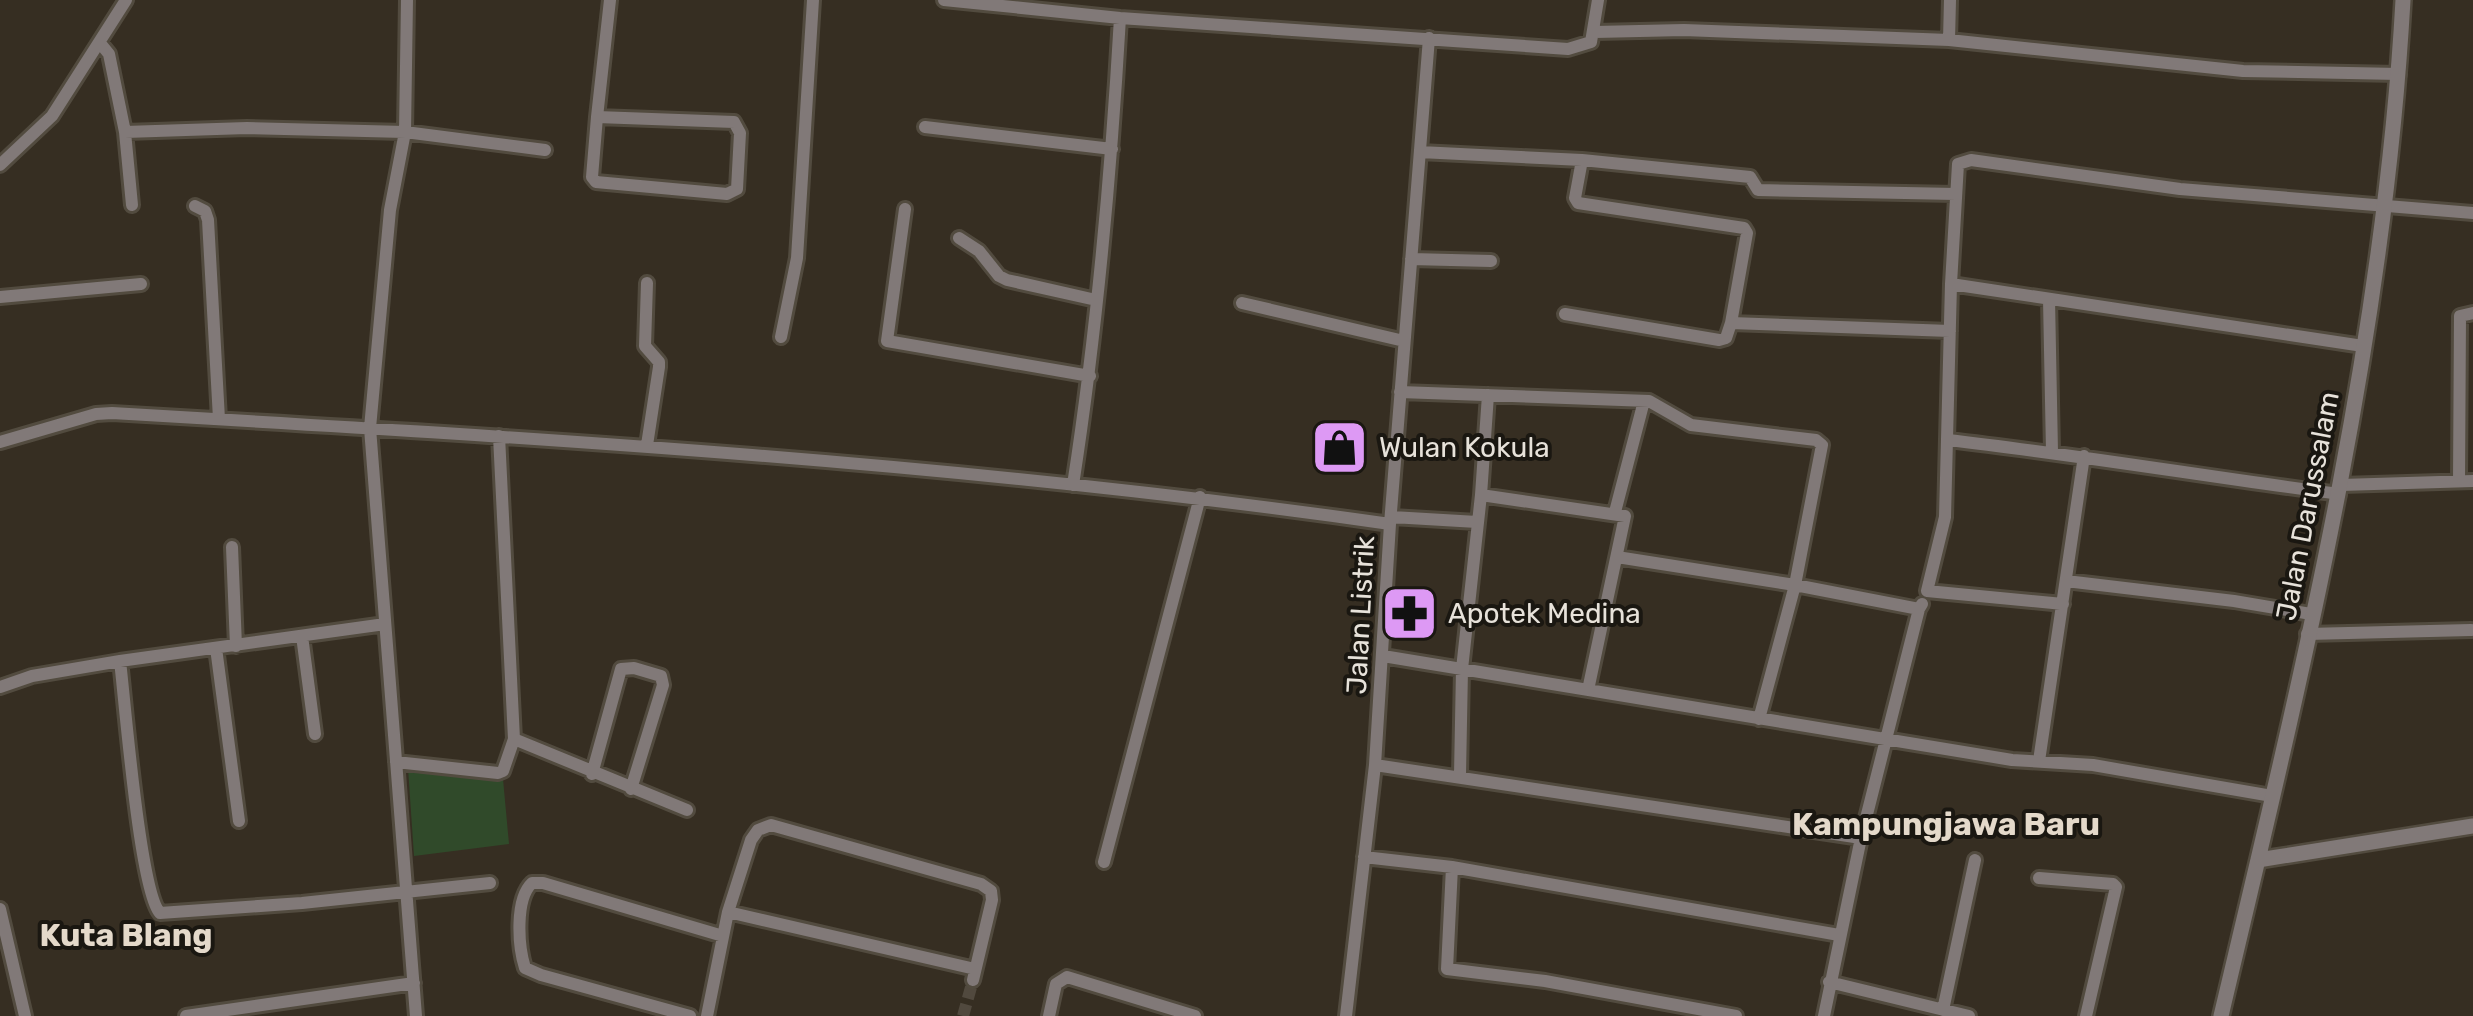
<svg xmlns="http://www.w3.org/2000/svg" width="2473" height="1016" font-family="Rubik,sans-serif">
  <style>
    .green { fill: #304a2a }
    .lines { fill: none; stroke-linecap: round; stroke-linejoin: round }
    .minor-tunnel { stroke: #51493e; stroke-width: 12; stroke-dasharray: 12 6; stroke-linecap: butt }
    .minor-casing { stroke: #524b3f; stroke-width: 18 }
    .tertiary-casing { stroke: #524b3f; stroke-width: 20 }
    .minor { stroke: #817978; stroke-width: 12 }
    .tertiary { stroke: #817978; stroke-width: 15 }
    .labels { text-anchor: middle; stroke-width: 8; stroke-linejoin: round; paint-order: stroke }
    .poi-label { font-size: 28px; fill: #e7e2da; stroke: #1a1711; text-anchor: start }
    .street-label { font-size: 28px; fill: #e7e2da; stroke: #1a1711 }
    .quarter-label { font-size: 32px; font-weight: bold; fill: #e4d9ca; stroke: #1a1711 }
  </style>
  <rect width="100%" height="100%" fill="#362e22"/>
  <!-- green -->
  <path class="green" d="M408 768 503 779 509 844 414 856Z"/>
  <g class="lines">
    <!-- minor-tunnel -->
    <path class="minor-tunnel" d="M963 1016 973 980"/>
    <defs>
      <path id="minor" d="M407 0 405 132 390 210 370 428 416 1016
        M944 0 1120 18 1568 49 1591 42 1598 0
        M1595 32 1684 30 1949 40 2243 71 2399 74
        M1949 40 1950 0
        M100 43 109 54 125 132 247 128 405 132 545 150
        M597 117 734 122 740 133 737 189 727 194 596 182 592 177Z
        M597 117 610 0
        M925 127 1112 149
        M125 132 132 205
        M1420 152 1582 160 1575 198 1578 203 1744 228 1747 233 1731 323
        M1582 160 1750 177 1758 190 1956 194
        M0 165 52 116 126 0
        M195 206 205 211 208 220 219 419
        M905 209 887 341 1090 376
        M959 238 979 251 999 276 1007 280 1096 300
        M1411 259 1491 261
        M647 283 645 346 659 362V367L647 445
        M1951 284 2363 346
        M0 297 141 284
        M2049 299 2052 452
        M1242 303 1404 341
        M1565 314 1719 340 1726 338 1731 323 1950 331
        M781 337 797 258 813 0
        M1400 392 1649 401 1691 425 1816 440 1822 445 1795 585 1759 719
        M1948 440C2079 455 2209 477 2339 494
        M0 442 96 414 112 413C539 438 966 463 1390 524
        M2459 481 2460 316 2473 313
        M1073 485C1097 330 1111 174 1120 18
        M2341 485 2473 481
        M1481 495 1488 395
        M1615 512 1644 401
        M1392 517 1477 522
        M232 547 236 646
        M1617 557 1795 585 1919 609 1922 604
        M2066 581 2234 601 2311 614
        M2063 604 1927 591 1945 517 1951 284 1958 164 1971 160 2180 189 2473 213
        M2307 634 2471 630
        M302 636 315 734
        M216 648 239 821
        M1383 656 2012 760 2093 765 2272 796
        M120 661C125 702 140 892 160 913L302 903 490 883
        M0 687 32 676 120 661 385 624
        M514 739 687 810
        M2039 761 2084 456
        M396 762 498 773 503 771 514 739 499 436
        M1375 765 1861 838
        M592 774 621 669 634 668 661 676 663 685 631 789
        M1460 775 1462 669 1481 495 1625 516 1588 690
        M1364 857 1452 867 1839 935
        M1104 862 1200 497
        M1452 867 1447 969 1545 981 1736 1016
        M2039 878 2113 884 2116 887 2086 1016
        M0 909 25 1016
        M728 912 975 969
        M1829 982 1969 1016
        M1943 1010 1975 860
        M186 1016 414 983
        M690 1016 541 975 525 968C518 946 515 899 532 883H543L723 936
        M707 1016 728 912 751 840 758 830 771 825 981 884 991 891 992 900 973 980
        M1049 1016 1056 984 1067 977 1195 1016
        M1346 1016 1375 765 1390 524 1429 38
        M1824 1016 1861 838 1919 609"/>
      <path id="tertiary" d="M2258 860 2473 826
        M2221 1016C2300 682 2384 344 2403 0"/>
    </defs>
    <!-- minor casing -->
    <use href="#minor" class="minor-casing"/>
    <!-- tertiary casing -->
    <use href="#tertiary" class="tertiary-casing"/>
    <!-- minor -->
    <use href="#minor" class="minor"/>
    <!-- tertiary -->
    <use href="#tertiary" class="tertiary"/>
  </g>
  <!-- icons -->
  <defs>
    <symbol id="shop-square" viewBox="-11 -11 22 22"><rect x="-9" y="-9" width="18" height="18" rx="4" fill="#dd99f4" stroke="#1a1711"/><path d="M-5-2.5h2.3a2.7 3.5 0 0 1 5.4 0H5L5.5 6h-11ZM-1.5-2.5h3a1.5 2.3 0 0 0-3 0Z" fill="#111"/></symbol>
    <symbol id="pharmacy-square" viewBox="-11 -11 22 22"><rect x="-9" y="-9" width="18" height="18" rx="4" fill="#dd99f4" stroke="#1a1711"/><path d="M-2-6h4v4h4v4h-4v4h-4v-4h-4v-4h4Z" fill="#111"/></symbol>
  </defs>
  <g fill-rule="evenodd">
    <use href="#shop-square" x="1308" y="416" width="63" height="63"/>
    <use href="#pharmacy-square" x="1378" y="582" width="63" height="63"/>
  </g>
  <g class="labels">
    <!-- poi labels -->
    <g class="poi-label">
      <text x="1379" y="457">Wulan Kokula</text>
      <text x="1448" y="623">Apotek Medina</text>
    </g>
    <!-- street labels -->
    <g class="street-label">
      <text transform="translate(2307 506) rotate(-79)" y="10">Jalan Darussalam</text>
      <text transform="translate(1360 615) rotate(-87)" y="10">Jalan Listrik</text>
    </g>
    <!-- quarter labels -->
    <g class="quarter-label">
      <text x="1946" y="835">Kampungjawa Baru</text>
      <text x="126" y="946">Kuta Blang</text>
    </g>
  </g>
</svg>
